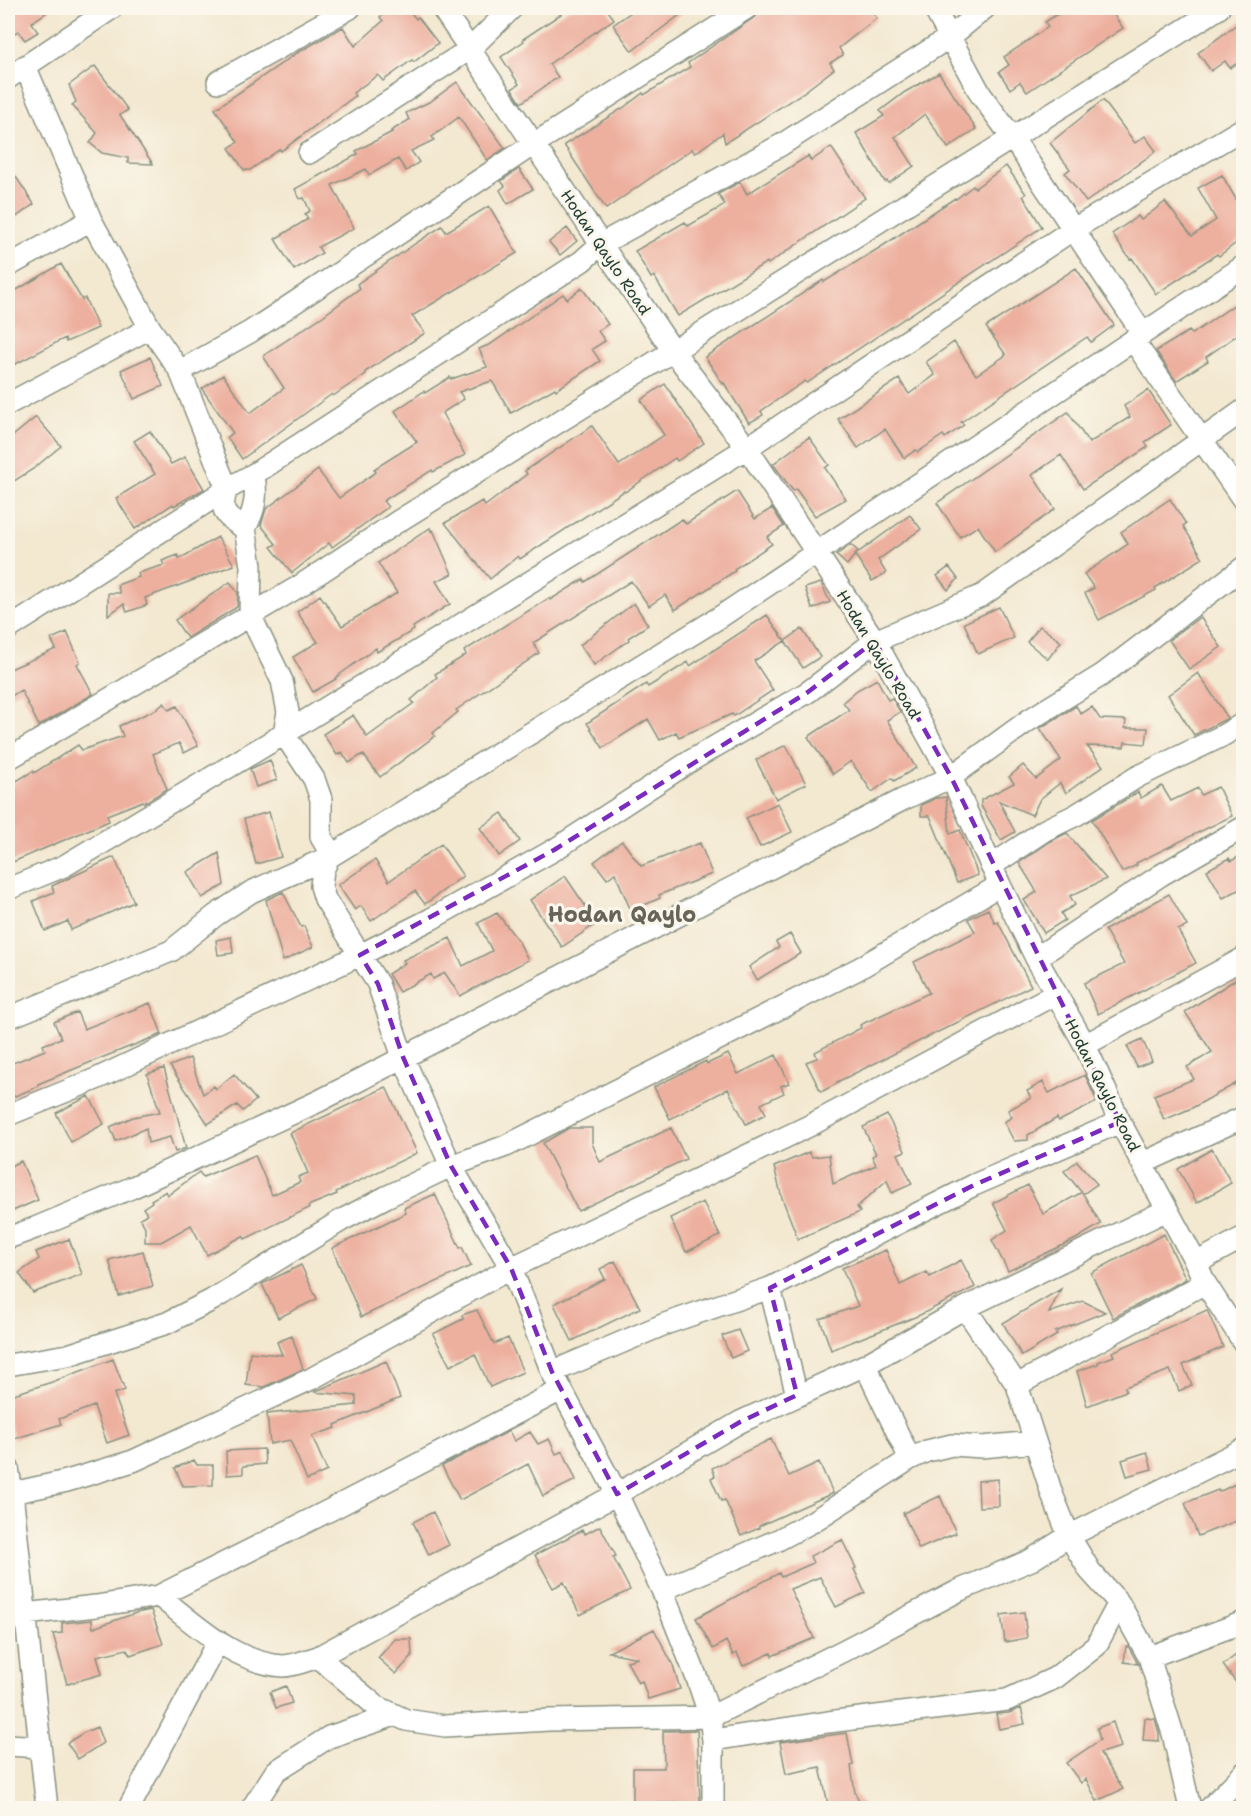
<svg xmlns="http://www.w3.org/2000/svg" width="1251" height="1816" font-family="'Shantell Sans',sans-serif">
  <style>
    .building { fill: #edaf9e }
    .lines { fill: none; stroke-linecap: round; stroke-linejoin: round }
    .minor-casing { stroke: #899282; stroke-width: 24 }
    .minor { stroke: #fff; stroke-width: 21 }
    .marked { fill: none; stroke: #7b2cbf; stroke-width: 4.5; stroke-dasharray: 12 8; stroke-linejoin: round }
    .labels { text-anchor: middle; stroke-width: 6; stroke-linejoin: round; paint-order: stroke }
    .street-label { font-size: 16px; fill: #1f3d34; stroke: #fbf7ec }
    .district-label { font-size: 22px; font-weight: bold; fill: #676559; stroke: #fbf7ec }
  </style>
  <rect width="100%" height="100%" fill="#fbf7ec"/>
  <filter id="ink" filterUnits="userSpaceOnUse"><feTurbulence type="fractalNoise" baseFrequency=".0167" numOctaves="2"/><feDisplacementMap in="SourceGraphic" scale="12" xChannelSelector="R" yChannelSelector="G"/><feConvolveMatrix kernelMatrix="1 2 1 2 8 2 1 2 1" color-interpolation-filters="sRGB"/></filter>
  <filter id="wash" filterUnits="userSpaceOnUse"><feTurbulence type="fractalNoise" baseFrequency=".008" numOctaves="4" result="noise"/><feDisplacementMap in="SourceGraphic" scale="24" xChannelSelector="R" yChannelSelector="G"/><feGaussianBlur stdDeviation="1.35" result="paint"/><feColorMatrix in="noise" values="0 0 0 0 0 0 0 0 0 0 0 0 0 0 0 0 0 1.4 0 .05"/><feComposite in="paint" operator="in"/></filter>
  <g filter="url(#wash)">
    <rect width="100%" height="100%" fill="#f3e8d0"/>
    <g id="blocks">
      <!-- building -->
      <path class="building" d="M8 8H53L31 23 38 32 25 40 18 31 8 38Z
        M392 8H407L416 19 418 17 438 43 414 62 412 60 383 81 378 75 353 93 355 96 281 151 280 149 250 170H244L229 148 238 142 215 109 297 53 343 27 355 46 383 21 380 17Z
        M570 8H606L614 19 549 64 558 77 521 103 512 89 519 84 501 57 524 41 523 39Z
        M637 8H689L632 51 613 25Z
        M768 8H868L877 18 839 48 843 55 830 63 834 69 804 92 725 143 723 133 695 153 692 149 606 209 564 145 623 108 643 93 644 95 690 67 688 63Z
        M1067 8H1109L1123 28 1027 92 1020 82 1010 89 999 72 1009 65 1004 57 1048 27 1045 22Z
        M1244 19V59L1230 68 1225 61 1211 71 1198 53Z
        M95 66 128 110 120 115 153 164 128 163V158L102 153 90 143 97 133 72 105 76 102 69 85Z
        M939 73 976 129 948 148 925 114 895 137 914 166 889 183 887 181 885 182 856 133 884 116 880 111 905 92Z
        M457 82 505 148 487 160 459 117 432 137 434 140 411 151 419 162 406 171 398 159 369 175 366 169 332 185 354 228 318 247 322 253 294 270 275 239 308 219 305 214 310 211 304 198 300 199 295 189 358 154 356 151 392 132 391 131 409 120 406 113 431 101Z
        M1103 100 1135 143 1145 136 1156 151 1086 202 1065 173 1070 169 1050 143Z
        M831 147 865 198 768 264 767 262 678 316 654 276 651 278 635 251 685 222 688 226 725 205 718 194 740 182 747 194 808 156 811 161Z
        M8 165 34 204 8 223Z
        M1006 166 1026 194 1023 196 1042 227 807 383 805 381 761 411 763 415 749 423 724 383 723 384 705 357 823 280 824 282 884 245 955 198 956 199 973 186 975 188Z
        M519 169 533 189 508 204 500 190 505 186 501 181Z
        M1222 175 1244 213V237L1219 256 1217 254 1156 294 1132 258 1130 259 1112 234 1138 216 1141 220 1165 202 1192 236 1216 220 1198 188Z
        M489 206 517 253 412 316 425 333 365 372 366 374 333 396 332 394 242 459 227 437 233 433 202 389 223 375 250 413 284 388 263 356 323 316 360 288 357 284 416 243 442 226 446 232Z
        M567 228 577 241 560 255 549 242Z
        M61 264 82 300 85 298 98 328 66 342 65 338 8 368V295Z
        M1076 268 1114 325 1091 342 1087 337 961 422 964 425 945 438 943 435 918 452 916 450 904 458 885 429 858 448 838 419 899 379 909 394 935 375 926 362 954 342 976 375 1006 355 986 327Z
        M582 288 608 324 598 331 605 341 592 349 600 361 556 390 555 388 511 413 492 381 459 392 464 399 442 413 465 455 433 472 432 470 383 501 388 507 332 547 329 543 292 573 271 547 276 544 261 525 266 509 318 470 339 498 376 472 374 469 417 442 395 411 424 391 425 393 450 377 451 379 487 367 479 349 491 344 563 294 567 299Z
        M1244 298V330L1206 357 1208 361 1176 381 1156 351 1189 331 1192 334Z
        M150 357 163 386 134 399 121 370Z
        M665 384 704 443 677 461 675 458 625 492 624 491 520 559 518 556 490 579 445 523 482 501 485 506 527 474 525 471 592 426 619 465 664 435 641 400Z
        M1148 390 1171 425 1145 442 1148 447 1083 489 1061 455 1032 475 1055 509 995 552 978 526 960 537 937 503 1068 412 1089 443 1130 417 1124 406Z
        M36 417 61 446 33 469 8 485V440Z
        M150 431 171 464 185 457 204 489 174 506 173 504 135 529 116 498 155 474 134 441Z
        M809 437 829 465 825 468 846 499 815 516 796 489 793 491 773 464Z
        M737 491 755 519 772 508 784 526 767 537 772 544 734 569 735 571 675 610 665 595 649 606 631 581 533 643 539 653 456 710 458 712 433 733 435 736 380 777 363 754 349 763 342 752 337 755 323 734 353 715 367 737 414 703 411 700 437 677 435 674 466 655 464 651 549 598 550 600 584 579 585 582 682 519 686 524Z
        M1170 499 1186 524 1183 526 1203 558 1155 588 1156 590 1099 620 1085 593 1094 588 1084 574 1128 544 1121 532Z
        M910 515 921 529 878 560 886 573 872 581 855 555Z
        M430 528 431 531 433 530 452 574 436 581 450 604 413 627 414 630 377 652 376 648 335 678 336 679 313 692 293 657 318 642 297 612 320 595 342 626 397 593 378 563Z
        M218 537 234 565 145 598 147 605 127 612 124 604 108 615V593H120L117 585 139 577 138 573 164 565 162 561 178 555 179 559Z
        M851 545 858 551 847 565 836 555Z
        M949 567 958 579 948 590 937 576Z
        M230 582 238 593 237 607 187 638 175 620Z
        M821 583 830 602 812 609 805 588Z
        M634 603 648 625 628 638 629 640 594 665 580 645Z
        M999 607 1014 638 978 654 964 623Z
        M767 615 785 641 754 661 773 690 734 716 732 714 679 737 676 732 660 740 648 719 603 748 587 723 646 684 648 687 688 662 690 666Z
        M1200 617 1221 647 1189 669 1169 640Z
        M1040 626 1061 642 1048 659 1027 642Z
        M802 629 820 657 803 668 785 641Z
        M67 632 80 662 77 664 93 694 39 726 21 690 8 698V670L56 649 51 639Z
        M1198 673 1228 718 1194 735 1168 695Z
        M877 679 888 700 892 698 900 712 887 720 916 768 894 781 892 778 872 792 851 761 833 774 808 737 849 710 843 702 857 690Z
        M164 703 169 710 177 706 198 746 184 753 179 743 153 754 167 789 144 803 143 801 107 815 109 821 8 864V786L33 771 34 773 78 745 82 750 123 736 119 726 157 709Z
        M1076 706 1081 714 1092 707 1100 719 1126 720 1125 728H1148L1146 744 1125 742 1124 747 1087 746 1103 766 1066 793 1060 783 1040 799 1032 815 999 801 1015 832 1001 840 981 806V800L1014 783 1009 777 1023 765 1036 779 1061 760 1040 728Z
        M786 745 806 784 776 799 756 760Z
        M270 760 277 780 256 787 250 769Z
        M1162 786 1171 801 1198 788 1201 795 1218 787 1232 816 1136 863 1137 865 1122 872 1092 820 1138 792 1141 798Z
        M946 797 950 834 960 830 978 875 957 883 930 816H921V805L936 798Z
        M778 803 792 832 760 847 746 818Z
        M269 812 281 857 256 864 244 819Z
        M502 813 520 841 499 856 480 828Z
        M1067 833 1106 879 1070 896 1075 905 1061 913 1065 920 1044 933 1024 900 1037 892 1019 863 1051 841Z
        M622 841 641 866 700 843 712 874 659 895 660 898 631 911 615 873 607 879 594 862Z
        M441 844 463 876 425 904 415 891 371 921 361 906 355 910 338 885 375 860 389 881Z
        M219 853 224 885 202 898 187 872Z
        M1244 854V887L1223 898 1207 870 1229 858 1231 861Z
        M114 857 134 902 71 930 68 921 45 931 33 901 54 892 52 886Z
        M565 876 597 923 562 947 530 900Z
        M283 892 301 927 304 926 313 947 283 961 266 900Z
        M1169 894 1187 926 1178 930 1196 963 1098 1014 1084 983 1124 964 1105 930Z
        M988 909 995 923 998 922 1031 986 837 1082 838 1083 821 1092 806 1062 817 1058 815 1052 861 1028 860 1025 929 993 914 962 975 932 968 919Z
        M497 913 519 942 528 960 460 996 445 973 433 979 431 974 399 992 388 974 405 963 403 960 450 938 463 966 492 951 478 923Z
        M790 934 801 953 757 980 749 967 779 947 776 942Z
        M231 937 233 953 218 955 216 940Z
        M1244 974V1079L1192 1108 1164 1120 1154 1095 1194 1079 1187 1067 1212 1052 1185 1012Z
        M150 1003 162 1034 96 1060 38 1084 39 1086 8 1099V1065L45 1050 43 1045 61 1038 54 1022 77 1012 84 1029Z
        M1142 1039 1152 1061 1137 1067 1127 1046Z
        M728 1054 738 1074 776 1055 789 1083 781 1086 784 1093 761 1104 766 1114 746 1124 728 1089 670 1119 654 1087 706 1061 707 1064Z
        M190 1058 203 1094 214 1086 216 1089 234 1074 256 1100 243 1111 237 1105 208 1124 170 1066Z
        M164 1068 186 1148 175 1152 170 1137 148 1143 146 1128 116 1141 110 1127 133 1117 160 1112 147 1074Z
        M1085 1075 1097 1102 1059 1121 1057 1118 1028 1135V1140L1014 1141 1004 1122 1012 1117 1008 1110 1031 1098 1027 1091 1043 1082 1049 1093Z
        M386 1087 417 1153 336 1192 337 1194 308 1206 309 1208 245 1239 243 1236 207 1255 191 1225 161 1242H145V1227L140 1218 147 1214 143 1208 152 1202 151 1200 166 1191 168 1195 199 1172 203 1177 255 1155 272 1195 300 1182 298 1177 308 1173 290 1133Z
        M89 1096 104 1124 71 1142 56 1113Z
        M887 1115 905 1151 898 1154 912 1184 892 1193 887 1180 857 1207 860 1212 798 1239 782 1198 774 1167 809 1152 812 1157 829 1155 833 1184 876 1165 872 1156 876 1154 863 1127Z
        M569 1128H592V1143L600 1162 671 1128 686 1159 578 1211 543 1143Z
        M1212 1149 1231 1183 1197 1203 1178 1169Z
        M21 1161 38 1200 8 1213V1167Z
        M1077 1161 1097 1184 1083 1194 1064 1171Z
        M1028 1185 1043 1214 1082 1192 1101 1224 1076 1239 1008 1271 992 1240 1007 1230 993 1203Z
        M435 1194 460 1248 462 1247 471 1266 361 1317 332 1248 406 1213 404 1208Z
        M703 1202 720 1236 686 1252 670 1218Z
        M1164 1234 1186 1279 1113 1318 1091 1273Z
        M69 1239 82 1274 33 1293 19 1273 39 1259 36 1252Z
        M886 1250 900 1285 927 1272 930 1277 961 1260 975 1287 920 1315 831 1350 820 1319 858 1306 842 1268Z
        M143 1251 153 1286 119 1296 109 1260Z
        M615 1261 640 1308 572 1341 554 1304 605 1279 600 1269Z
        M301 1265 317 1299 278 1318 262 1284Z
        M1061 1289 1049 1313 1083 1301 1105 1312 1055 1332 1057 1335 1022 1356 1003 1323Z
        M477 1310 494 1344 508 1338 523 1372 490 1387 475 1354 450 1366 433 1334 463 1319 462 1315Z
        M1207 1310 1223 1347 1183 1365 1192 1385 1179 1391 1170 1370 1125 1387 1126 1391 1087 1406 1077 1371 1098 1364V1362L1114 1356 1112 1352Z
        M738 1330 747 1351 731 1358 722 1336Z
        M292 1336 303 1369 264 1387 246 1385 250 1352 282 1355 277 1342Z
        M113 1359 125 1390 114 1394 129 1435 107 1443 94 1406 59 1419 61 1424 14 1439 8 1419V1396L52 1382Z
        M386 1361 400 1398 335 1425 336 1428 312 1436 327 1471 307 1480 290 1440 270 1444 267 1414 356 1405V1396L314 1392Z
        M509 1431 514 1441 530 1432 538 1444 549 1439 556 1454 563 1451 576 1480 543 1496 528 1464 460 1500 442 1466Z
        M771 1439 789 1476 819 1462 833 1493 759 1526V1528L741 1536 725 1500 721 1501 711 1478 715 1476 712 1468Z
        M264 1449 265 1464 243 1466V1474L227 1475 226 1451Z
        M1147 1452 1152 1469 1127 1476 1122 1460Z
        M194 1460 197 1465H213V1485L183 1486 175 1468Z
        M998 1479 999 1506 979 1507 978 1481Z
        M1235 1484 1244 1501V1518L1198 1536 1185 1503 1218 1490 1219 1492Z
        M940 1496 956 1533 919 1549 903 1513Z
        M433 1512 449 1545 429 1555 413 1522Z
        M600 1526 616 1556 613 1557 630 1590 580 1615 564 1582 553 1588 535 1555 582 1530 585 1534Z
        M842 1540 856 1568 854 1569 865 1593 836 1607 820 1577 790 1589 814 1638 772 1656 771 1653 743 1666 737 1653 733 1655 726 1641 713 1649 696 1618 779 1573 781 1577 813 1563 810 1556Z
        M151 1610 163 1644 130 1655 127 1649 97 1656 102 1674 67 1684 53 1634 62 1633V1623L92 1620 93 1628 136 1613Z
        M1024 1612 1027 1638 1005 1642 1001 1615Z
        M654 1629 673 1665 680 1689 648 1699 642 1681 638 1683 627 1661 638 1658 609 1652Z
        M395 1639H411L412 1656 396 1674 378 1658Z
        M1126 1646H1128L1138 1664 1124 1662Z
        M1244 1649V1693L1223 1665Z
        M286 1686 292 1703 276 1708 270 1692Z
        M1021 1708 1025 1724 999 1729 996 1714 1009 1713Z
        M1145 1718 1155 1719 1159 1733V1741L1143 1740Z
        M1113 1722 1121 1747 1100 1753 1123 1789 1097 1801 1086 1779 1081 1783 1066 1763 1100 1740 1097 1728Z
        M97 1727 103 1743 78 1759 67 1743 83 1733Z
        M697 1730 700 1803H633V1768H664L663 1731Z
        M847 1733 853 1765 851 1766 855 1793 864 1809H829L820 1767 786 1774 780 1742Z"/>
    </g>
  </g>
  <g filter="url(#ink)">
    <use href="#blocks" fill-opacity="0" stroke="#899282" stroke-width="1.5"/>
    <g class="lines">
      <defs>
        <path id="minor" d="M442 8 673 351 747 448 875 641 951 777 1000 885 1036 958 1085 1045 1120 1122 1196 1263 1205 1283 1244 1343
          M934 8 981 95 1012 137 1143 334
          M25 66 91 220 150 328 180 371 227 489C219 511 225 518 245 528L251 566 250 615 282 681 288 712 284 734 314 779 321 799V837L327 847 329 857 323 870 321 886 325 899 378 984 403 1057 451 1166 511 1268 552 1372 617 1494 662 1590 698 1681 710 1717 713 1740V1808
          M8 78 112 8
          M218 82 350 8
          M309 153 470 49 512 8
          M8 266 91 220
          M1133 340 1244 501
          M180 371 250 332 534 144 747 8
          M8 404 150 328
          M245 528C256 509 257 495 254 474
          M8 629 227 489 254 474 582 261 601 244 781 145 950 37 985 8
          M8 759 298 587 397 522 673 351 1219 8
          M991 866 1045 830 1076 815 1137 777 1222 736 1244 723
          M8 889 64 866 284 734 747 448 1072 230 1244 128
          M1036 958 1161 875 1244 827
          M8 1018 171 951 216 915 251 892 329 857 720 617 1244 266
          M1085 1045 1244 958
          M8 1115 96 1079 360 955 431 919 554 850 692 760 808 692 875 641 983 595 1244 410
          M1143 1163 1244 1117
          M8 1238 35 1228 131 1188 319 1101 902 800 951 777 1029 720 1102 675 1244 567
          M1196 1263 1244 1237
          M770 1288 797 1395
          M965 1308 1017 1385 1052 1494 1069 1536 1090 1571 1119 1603 1149 1657 1173 1734 1190 1808
          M8 1365 68 1355 167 1323 212 1300 342 1220 386 1197 451 1166 506 1146 858 969 1000 885
          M865 1365 910 1459
          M552 1372 665 1324 770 1288 974 1185 1120 1122
          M1017 1385 1205 1283
          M8 1468 12 1493 47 1808
          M12 1493 67 1481 133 1461 311 1379 511 1268 809 1126 1055 994
          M662 1590 778 1540 812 1522 910 1459 927 1451 952 1445 982 1447 1034 1442
          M159 1596C195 1624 234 1663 283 1666 293 1666 308 1660 318 1657L617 1494 740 1422 865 1365 965 1308 1167 1210
          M25 1614 96 1606 159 1596 330 1510 561 1390
          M318 1657 376 1706 406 1720 445 1726 549 1720 710 1717 843 1651 960 1590 1031 1560 1069 1536 1244 1449
          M1149 1657 1244 1622
          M713 1740 828 1722 1007 1700 1055 1678 1096 1646 1119 1603
          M8 1745 40 1747
          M129 1808 218 1641
          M252 1808 276 1771 329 1737 395 1715
          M1210 1808 1244 1773"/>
      </defs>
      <!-- minor casing -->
      <use href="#minor" class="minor-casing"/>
      <!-- minor -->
      <use href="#minor" class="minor"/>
    </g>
  </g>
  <!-- marked area -->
  <path class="marked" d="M875 641 951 777 1120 1122 974 1185 770 1288 797 1395 740 1422 617 1494 552 1372 511 1268 451 1166 403 1057 378 984 360 955 554 850 808 692Z"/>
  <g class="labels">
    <!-- street labels -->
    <g class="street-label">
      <text transform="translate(606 252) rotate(56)" y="6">Hodan Qaylo Road</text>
      <text transform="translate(879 654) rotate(59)" y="6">Hodan Qaylo Road</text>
      <text transform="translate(1103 1085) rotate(63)" y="6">Hodan Qaylo Road</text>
    </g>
    <!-- district labels -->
    <g class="district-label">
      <text x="622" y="922">Hodan Qaylo</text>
    </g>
  </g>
  <!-- margin -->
  <rect width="1251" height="1816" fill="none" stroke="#fbf7ec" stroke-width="30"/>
</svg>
